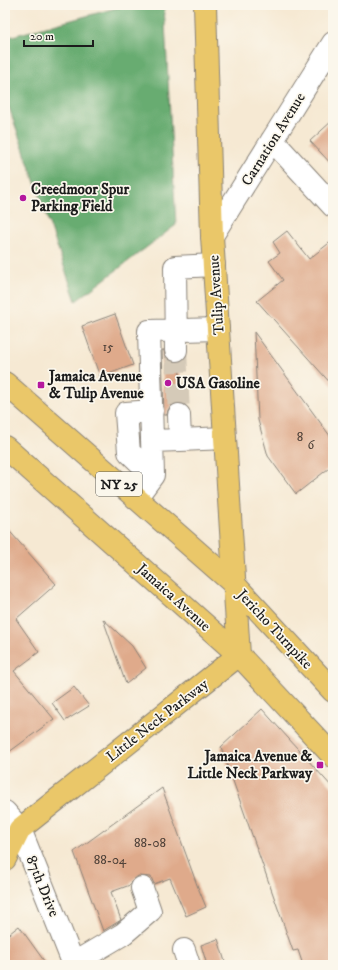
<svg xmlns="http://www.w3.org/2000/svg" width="338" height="970" font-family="'IM FELL DW Pica',serif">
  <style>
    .forest { fill: #67ac71; stroke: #426446 }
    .building { fill: #dfaa8b }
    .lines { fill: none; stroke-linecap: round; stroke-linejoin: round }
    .minor-tunnel { stroke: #d5cab8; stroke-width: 22; stroke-dasharray: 22 11; stroke-linecap: butt }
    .minor-casing { stroke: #898278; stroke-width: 24 }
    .major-casing { stroke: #898278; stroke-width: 24 }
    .minor { stroke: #fff; stroke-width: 22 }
    .major { stroke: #eac769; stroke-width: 22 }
    .poi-dot { fill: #b5179e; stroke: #fbf7ec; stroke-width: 1.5 }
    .labels { text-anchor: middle; stroke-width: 3.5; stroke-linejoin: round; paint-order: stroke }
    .number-label { font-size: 13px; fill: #4d4038 }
    .shield { fill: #fbf7ec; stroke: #5f5e5a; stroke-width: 1 }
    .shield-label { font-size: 14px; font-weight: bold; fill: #1c1c1c }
    .street-label { font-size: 15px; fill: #1c1c1c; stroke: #fbf7ec }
    .poi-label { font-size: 15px; font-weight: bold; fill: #1c1c1c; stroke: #fbf7ec; text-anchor: start }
  </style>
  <rect width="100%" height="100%" fill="#fbf7ec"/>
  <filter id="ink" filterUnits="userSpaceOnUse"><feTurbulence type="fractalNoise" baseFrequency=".025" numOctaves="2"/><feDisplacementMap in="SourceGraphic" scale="8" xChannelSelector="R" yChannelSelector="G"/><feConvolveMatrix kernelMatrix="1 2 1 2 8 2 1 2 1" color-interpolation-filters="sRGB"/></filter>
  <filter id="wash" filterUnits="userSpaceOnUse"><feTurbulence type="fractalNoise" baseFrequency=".012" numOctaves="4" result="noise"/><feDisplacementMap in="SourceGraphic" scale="16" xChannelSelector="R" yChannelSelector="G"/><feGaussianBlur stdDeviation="0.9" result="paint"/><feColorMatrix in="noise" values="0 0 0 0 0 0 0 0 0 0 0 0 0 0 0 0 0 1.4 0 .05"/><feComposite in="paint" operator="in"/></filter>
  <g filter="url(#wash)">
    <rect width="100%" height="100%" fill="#f6e9d3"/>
    <!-- forest -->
    <path class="forest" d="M127 5H164L176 225 76 301 5 96V38Z"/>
    <g id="blocks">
      <!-- building -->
      <path class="building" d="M333 120V166L310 141Z
        M287 231 309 259 333 240V386L257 301 283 280 269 261 280 253 273 242Z
        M115 314 133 365 100 377 82 326Z
        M254 332 333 440V465L296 494 268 456 258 420Z
        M162 350H164L165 357 170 361 176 362H179L182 403H178L172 405 168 410 167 415H164Z
        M5 526 56 584 16 619 39 652 14 671 54 719 5 755Z
        M103 619 132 646 146 668 126 684Z
        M74 687 89 706 65 721 52 703Z
        M262 709 333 788V965H303L298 950 293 951 221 747Z
        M162 788 197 885 206 907 186 916 170 878 154 884 151 877 138 876 133 880 130 885 111 892 121 920 103 931 74 852Z
        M19 926 47 965H5V937Z
        M218 939 226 965H207L201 945Z"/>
    </g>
  </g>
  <g filter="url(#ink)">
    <use href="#blocks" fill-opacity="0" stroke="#898278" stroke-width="1"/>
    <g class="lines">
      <!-- minor-tunnel -->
      <path class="minor-tunnel" d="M176 350 179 415"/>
      <defs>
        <path id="minor" d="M272 140 333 206
          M212 236 333 43
          M176 350 175 267 214 265
          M152 411 126 413 129 452 153 475
          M180 440 225 438
          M152 441 180 440 179 415
          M136 498 153 475 149 331 218 329
          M5 812 20 829 74 965
          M184 950 189 965
          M74 963 123 934 150 911 142 888"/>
        <path id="major" d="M205 5 212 236 239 655
          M5 383 234 584 333 691
          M5 447 239 655 333 756
          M5 859 20 829 239 655"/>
      </defs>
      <!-- minor casing -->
      <use href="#minor" class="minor-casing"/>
      <!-- major casing -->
      <use href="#major" class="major-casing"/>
      <!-- minor -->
      <use href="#minor" class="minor"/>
      <!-- major -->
      <use href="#major" class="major"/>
    </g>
  </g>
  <!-- markers -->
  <g class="poi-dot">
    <circle cx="23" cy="198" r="4"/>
    <circle cx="168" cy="383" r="4"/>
    <rect x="37" y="381" width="8" height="8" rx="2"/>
    <rect x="316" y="761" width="8" height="8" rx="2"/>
  </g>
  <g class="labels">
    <!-- number labels -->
    <g class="number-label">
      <text x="108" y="351">15</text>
      <text x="300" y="441">8</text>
      <text x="311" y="449">6</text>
      <text x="150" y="847">88-08</text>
      <text x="110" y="864">88-04</text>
    </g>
    <!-- shield labels -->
    <rect class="shield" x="96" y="472" width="46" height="24" rx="3"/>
    <g class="shield-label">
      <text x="119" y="489">NY 25</text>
    </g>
    <!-- street labels -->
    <g class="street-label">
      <text transform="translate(273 139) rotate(-58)" y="5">Carnation Avenue</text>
      <text transform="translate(216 295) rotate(-94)" y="5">Tulip Avenue</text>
      <text transform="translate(174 597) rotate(42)" y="5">Jamaica Avenue</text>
      <text transform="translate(275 629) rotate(47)" y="5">Jericho Turnpike</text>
      <text transform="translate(157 720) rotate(-38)" y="5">Little Neck Parkway</text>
      <text transform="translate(43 886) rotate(68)" y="5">87th Drive</text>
    </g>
    <!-- poi labels -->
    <g class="poi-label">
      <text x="31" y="194">Creedmoor Spur<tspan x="31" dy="17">Parking Field</tspan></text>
      <text x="49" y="381">Jamaica Avenue<tspan x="49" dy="17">&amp; Tulip Avenue</tspan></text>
      <text x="176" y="388">USA Gasoline</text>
      <text x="312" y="761" text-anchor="end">Jamaica Avenue &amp;<tspan x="312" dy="17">Little Neck Parkway</tspan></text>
    </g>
  </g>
  <!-- margin -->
  <rect width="338" height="970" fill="none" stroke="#fbf7ec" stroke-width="20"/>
  <!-- scale -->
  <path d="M24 40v6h69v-6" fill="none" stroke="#1c1c1c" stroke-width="2"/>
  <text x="30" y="40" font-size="12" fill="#1c1c1c" stroke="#fbf7ec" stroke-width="3" paint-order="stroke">20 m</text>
</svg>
